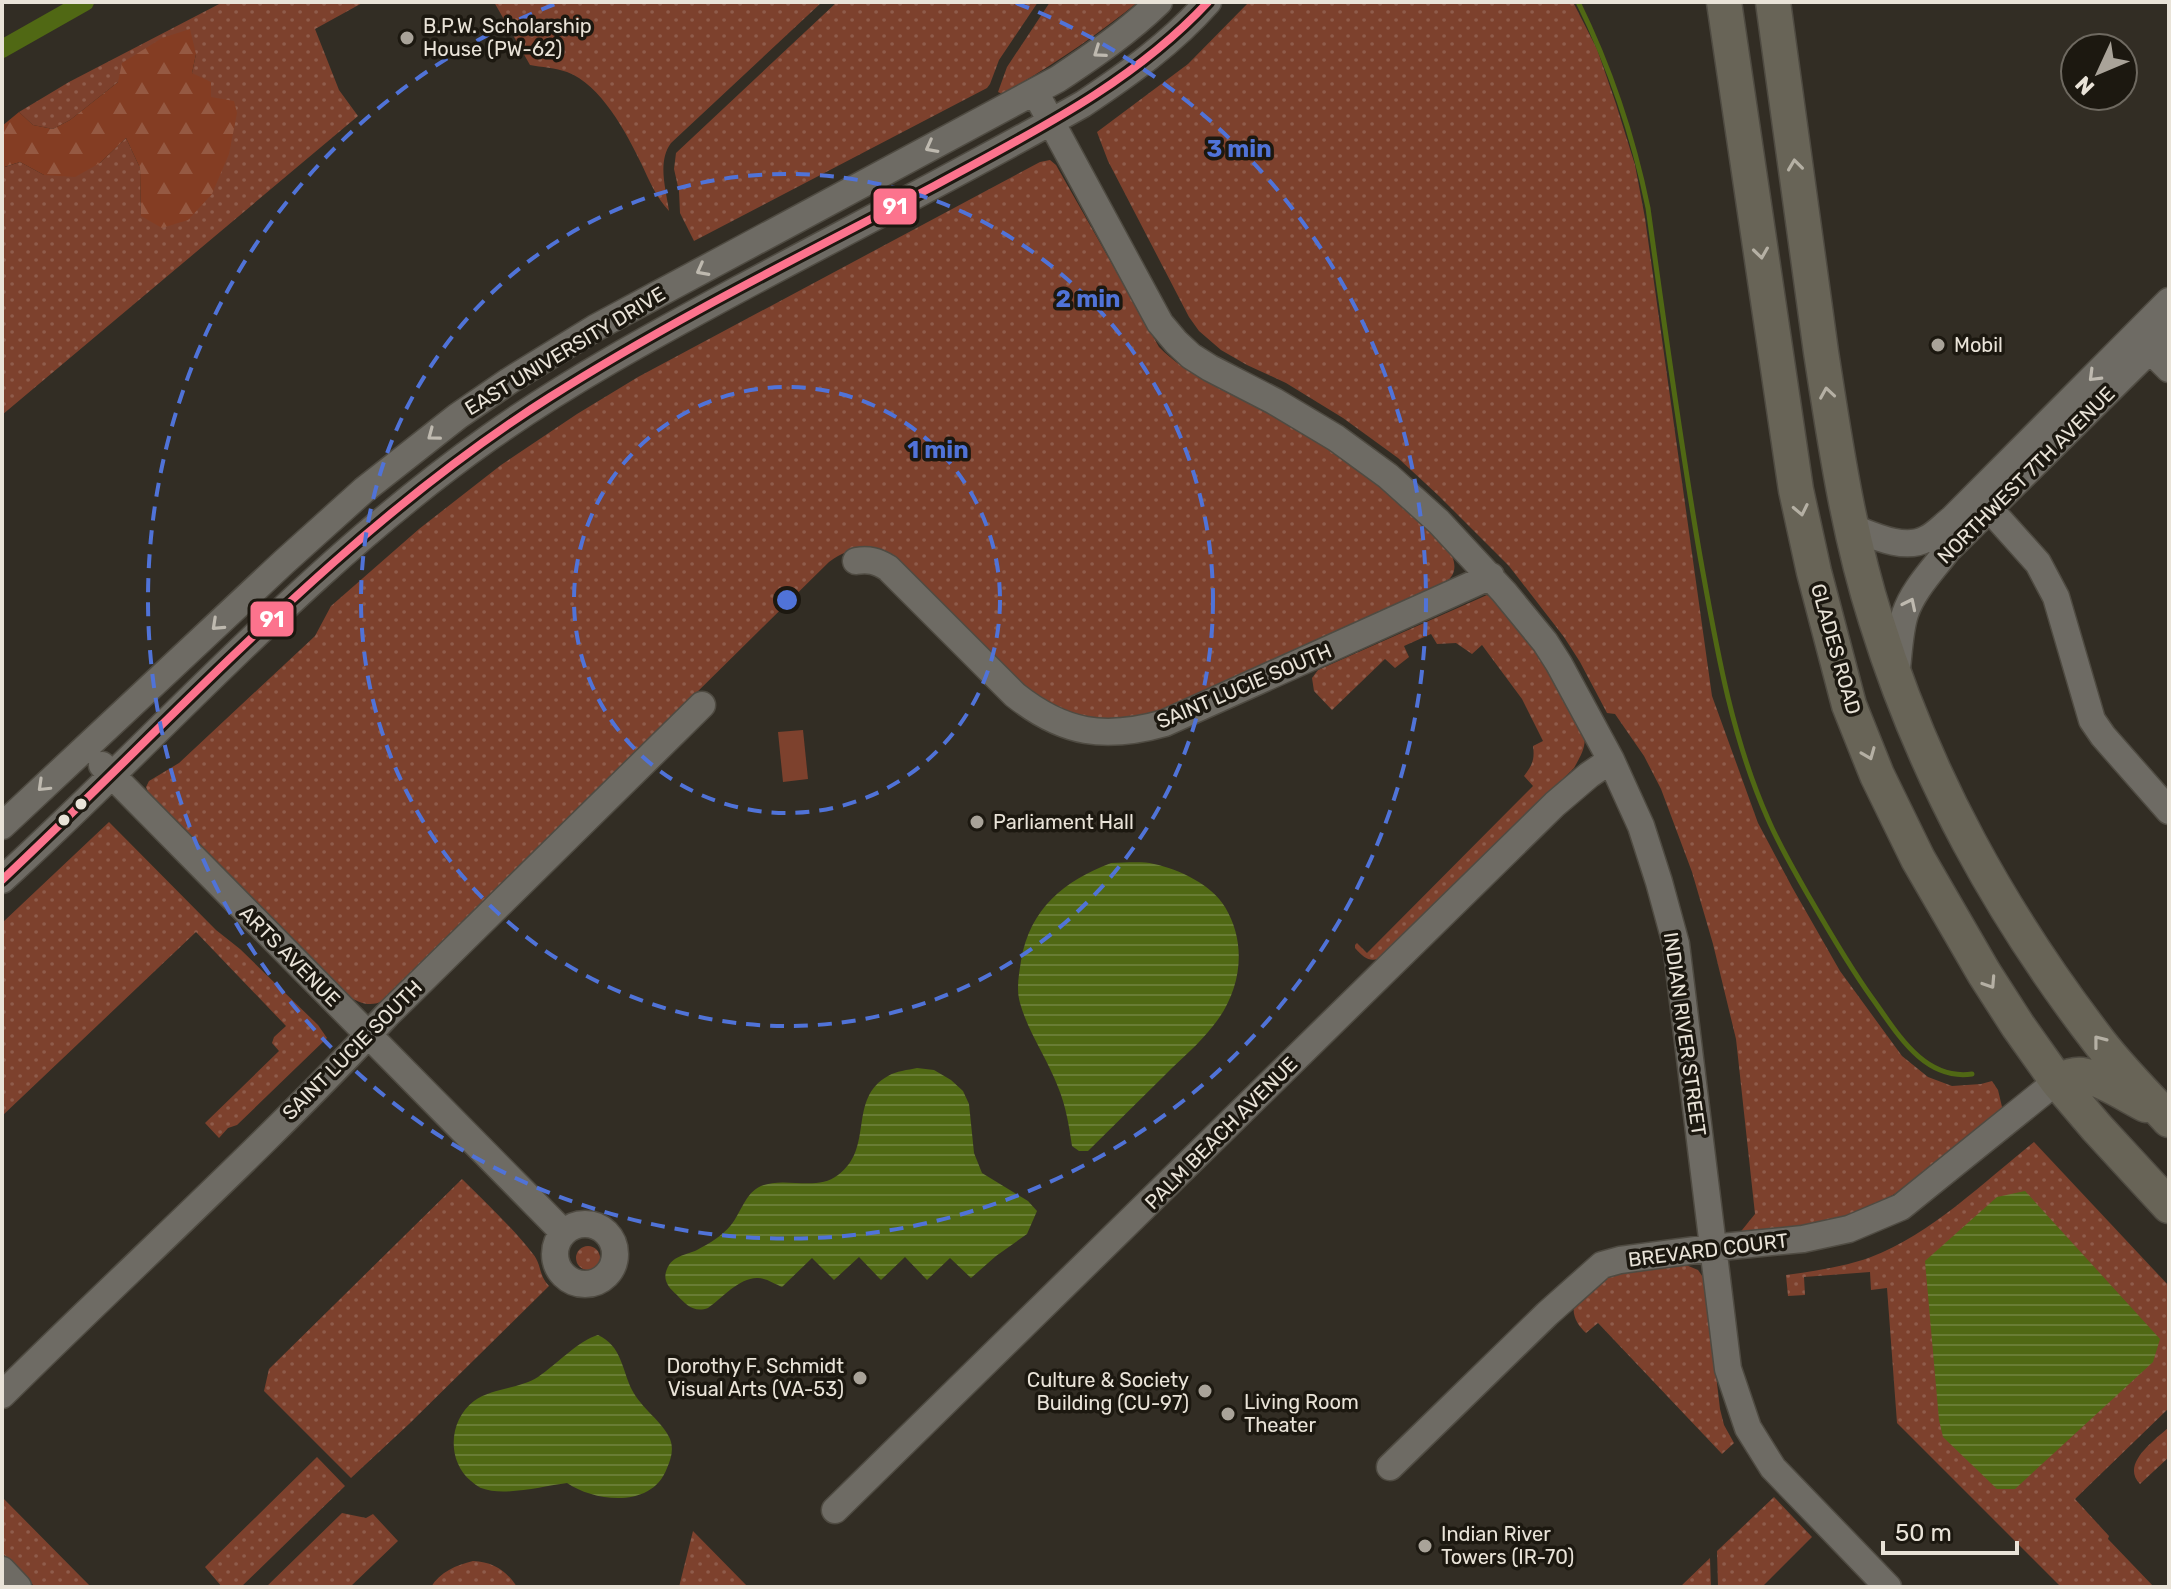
<svg xmlns="http://www.w3.org/2000/svg" width="2171" height="1589" font-family="Rubik,sans-serif">
  <style>
    .grass { fill: url(#grass-dots) }
    .forest { fill: url(#forest-firs) }
    .pitch { fill: #7d412d }
    .water { fill: url(#water-rules) }
    .lines { fill: none; stroke-linecap: round; stroke-linejoin: round }
    .stream { stroke: #506814; stroke-width: 5 }
    .canal { stroke: #506814; stroke-width: 18 }
    .minor-casing { stroke: #4f4b42; stroke-width: 29 }
    .major-casing { stroke: #4f4b42; stroke-width: 37 }
    .minor { stroke: #6e6b64; stroke-width: 26 }
    .major { stroke: #686457; stroke-width: 34 }
    .bus-1-casing { stroke: #1c1810; stroke-width: 14 }
    .bus-1 { stroke: #fc738d; stroke-width: 8 }
    .oneway { stroke: #beb9af }
    .oneway2 { stroke: #b5b0a4 }
    .ring { fill: none; stroke: #5073d8; stroke-width: 4; stroke-dasharray: 14 10 }
    .poi-dot { fill: #a9a399; stroke: #1c1810; stroke-width: 3 }
    .bus-dot { fill: #e9e3d8; stroke: #1c1810; stroke-width: 3 }
    .labels { text-anchor: middle; stroke-width: 7; stroke-linejoin: round; paint-order: stroke }
    .poi-label { font-size: 20px; fill: #e9e3d8; stroke: #1c1810; text-anchor: start }
    .street-label { font-size: 20px; fill: #e9e3d8; stroke: #1c1810 }
    .centre { fill: #5073d8; stroke: #1c1810; stroke-width: 4 }
    .ring-label { font-size: 24px; text-anchor: middle; font-weight: bold; fill: #5073d8; stroke: #1c1810; stroke-width: 7; stroke-linejoin: round; paint-order: stroke }
    .line-badge { stroke: #1c1810; stroke-width: 3 }
    .badge-label { font-size: 22px; text-anchor: middle; font-weight: bold; fill: #fff }
  </style>
  <defs>
    <pattern id="grass-dots" width="8" height="8" patternUnits="userSpaceOnUse" patternTransform="scale(2)"><rect width="8" height="8" fill="#7d412d"/><path d="M2 2h.1M6 6h.1" fill="none" stroke="#8f5c4b" stroke-width="1.8" stroke-linecap="round"/></pattern>
    <pattern id="forest-firs" width="22" height="20" patternUnits="userSpaceOnUse" patternTransform="scale(2)"><rect width="22" height="20" fill="#843d23"/><path d="M5 1l3.5 6h-7zM16 11l3.5 6h-7z" fill="#955942"/></pattern>
    <pattern id="water-rules" width="6" height="5" patternUnits="userSpaceOnUse" patternTransform="scale(2)"><rect width="6" height="5" fill="#506814"/><path d="M0 2.5h6" fill="none" stroke="#697d35"/></pattern>
  </defs>
  <rect width="100%" height="100%" fill="#322d24"/>
  <!-- grass -->
  <path class="grass" d="M223 2H364L315 29 339 90 358 116 2 415V153L5 167 20 162 44 175 100 163 126 138 140 168 141 216 211 97 192 73 196 54 118 82 70 120 53 129 33 125 19 112 69 82Z
    M494 2H822L671 143C657 162 666 189 669 211 656 197 649 180 641 163 626 132 601 85 567 72 556 68 541 67 530 65Z
    M837 2H1038L999 60 990 84 987 88 694 241 680 213 679 191 674 169 676 153Z
    M1050 2H1138C1093 38 1052 66 1002 94L998 92 1007 67Z
    M1249 2H1573L1597 49 1616 104 1635 165 1645 218 1712 696 1758 823 1792 887 1840 971 1902 1056 1928 1077 1952 1086 1981 1084 1992 1081 1998 1090 2003 1111C1961 1145 1907 1193 1858 1213 1820 1228 1777 1230 1738 1235L1755 1214 1736 1039 1713 944 1692 872 1661 789 1644 756 1615 714 1607 713 1580 662 1564 637 1509 566 1439 496 1398 458 1343 418 1286 383 1247 365 1221 350 1199 331 1189 317 1108 161 1097 132 1188 64Z
    M1050 160 1056 165 1159 347C1187 376 1225 388 1260 406 1276 414 1292 424 1308 434 1359 465 1403 506 1447 546 1455 559 1459 572 1446 582L1164 711C1112 728 1070 719 1026 689L887 552C863 546 848 548 829 562L385 1000C369 1008 361 1003 347 996L148 792 146 787 149 781 179 763 315 636 331 606 419 529 501 465 577 414 638 377 1040 162Z
    M1487 595 1492 598 1525 637 1545 664 1584 733C1587 747 1580 757 1574 768L1384 957C1370 963 1365 959 1355 948V945L1357 943 1367 953 1533 786 1524 776C1532 766 1535 759 1533 746L1543 741 1522 699 1482 645 1472 654 1456 643 1437 644 1431 634 1404 646 1409 657 1395 668 1385 659 1332 710 1314 691 1312 678 1318 670Z
    M109 822 216 930 240 949 318 1025 327 1038 237 1125 228 1128 219 1138 205 1123 279 1051 272 1043 274 1037 286 1026 196 932 2 1116V923Z
    M2034 1142 2169 1286V1408L2075 1499 2109 1536 2108 1539 2154 1587H2061L1897 1423 1887 1288 1871 1290 1870 1272 1804 1277 1805 1295 1788 1296 1786 1275C1814 1271 1844 1267 1871 1257 1930 1235 1985 1181 2034 1142Z
    M462 1179C486 1203 512 1227 533 1254 542 1265 538 1274 549 1286L409 1424 351 1478 264 1391 269 1369Z
    M576 1258a12 12 0 1 1 24 0a12 12 0 1 1-24 0Z
    M1686 1265 1698 1270 1705 1280 1720 1409 1724 1425 1734 1443 1722 1454 1598 1323 1586 1333C1578 1325 1572 1317 1574 1304L1606 1275 1615 1272Z
    M2169 1427V1457L2140 1484C2120 1464 2155 1440 2169 1427Z
    M317 1457 345 1486 241 1587H222L205 1567Z
    M2 1497 91 1587H35L2 1553Z
    M1774 1497 1812 1537 1762 1587H1718L1717 1551Z
    M342 1513 366 1518 373 1514 398 1541 350 1587H266Z
    M693 1531 748 1587H679Z
    M1710 1558 1711 1587H1680Z
    M473 1561C493 1562 506 1570 517 1587H431C440 1572 456 1565 473 1561Z"/>
  <!-- forest -->
  <path class="forest" d="M190 29 196 54 192 73 211 82V97L234 101 237 113 229 154 212 194 188 220 162 228 141 216 140 168 126 138 100 163 75 177 44 175 20 162 4 167 2 153V126L19 112 33 125 53 129 70 120 118 82 122 63 162 38Z"/>
  <!-- pitch -->
  <path class="pitch" d="M803 730 808 779 783 782 778 732Z"/>
  <!-- water -->
  <path class="water" d="M1111 863C1125 863 1141 861 1154 864 1179 869 1212 885 1225 907 1248 945 1241 992 1213 1026 1199 1044 1182 1058 1166 1074 1140 1100 1114 1125 1088 1151H1079L1072 1146C1069 1126 1066 1106 1058 1087 1047 1058 1028 1032 1020 1003 1016 989 1019 974 1021 961 1030 908 1064 881 1111 863Z
    M917 1068 934 1070 951 1080 963 1091 969 1104 974 1153 982 1173 1028 1201 1037 1211 1027 1234 996 1256 971 1278 950 1258 927 1280 905 1257 881 1280 859 1257 834 1280 812 1258 782 1287C775 1284 766 1278 758 1278 740 1277 722 1298 708 1308 694 1313 686 1305 677 1295 669 1288 662 1280 667 1269 672 1256 686 1255 697 1250 710 1243 722 1236 731 1225 741 1213 745 1193 761 1186 785 1176 816 1192 838 1175 875 1148 847 1099 888 1076 896 1071 908 1070 917 1068Z
    M2025 1191 2160 1339 2153 1362 2015 1489H1997L1943 1437 1939 1420 1925 1261 1997 1197Z
    M598 1335C622 1346 622 1370 632 1390 641 1408 663 1422 670 1439 674 1449 671 1459 667 1468 652 1509 595 1502 567 1483 543 1486 504 1497 481 1488 480 1488 472 1482 471 1481 446 1460 449 1420 474 1401 491 1388 519 1389 538 1377 556 1365 579 1340 598 1335Z"/>
  <g class="lines">
    <!-- stream -->
    <path class="stream" d="M1578 2C1611 69 1633 135 1648 208 1664 324 1680 440 1700 556 1716 645 1731 736 1768 819 1780 847 1796 874 1811 900 1830 933 1849 966 1872 998 1896 1031 1923 1081 1972 1074"/>
    <!-- canal -->
    <path class="canal" d="M2 49 85 2"/>
    <defs>
      <path id="minor" d="M1035 92 1160 323 1176 342 1191 356 1210 368 1274 401 1336 438 1388 476 1439 522 1504 592 1545 642 1559 664 1611 760 1641 826 1659 882 1676 944 1728 1369 1748 1428 1773 1468 1888 1587
        M2138 338 2169 369
        M1978 496 2038 563 2056 597 2092 720 2103 736 2169 811
        M1851 527C1872 535 1904 551 1926 539 1935 535 1944 525 1952 519L2169 301
        M856 561C869 559 877 561 888 568L1015 695C1064 734 1105 740 1165 723L1491 576
        M1896 676C1899 656 1899 633 1905 614 1913 590 1932 571 1947 551L2169 331
        M102 765 563 1232
        M2 826 284 562 364 490 458 416 509 381 595 328 1058 79C1094 55 1128 32 1159 2
        M2 880C164 732 310 564 490 437 569 381 654 335 739 289 853 228 969 168 1083 104 1128 74 1172 43 1208 2
        M555 1254a30 30 0 1 1 60 0a30 30 0 1 1-60 0Z
        M2 1395C130 1268 264 1147 387 1015L702 705
        M1390 1467 1547 1314 1602 1265 1620 1260 1711 1248 1803 1239 1849 1229 1901 1207 2057 1081
        M835 1510 1555 804 1589 775 1611 760
        M2 1570 18 1587"/>
      <path id="major" d="M1724 2 1796 490 1814 572 1849 705 1877 775 1918 859 1984 973 2018 1026 2057 1081 2097 1128 2169 1206
        M1773 2C1789 119 1804 236 1821 352 1835 442 1848 533 1876 620 1925 777 2000 913 2100 1043 2121 1070 2146 1095 2169 1120
        M2057 1081C2065 1078 2073 1074 2082 1075 2101 1078 2128 1096 2146 1105"/>
    </defs>
    <!-- minor casing -->
    <use href="#minor" class="minor-casing"/>
    <!-- major casing -->
    <use href="#major" class="major-casing"/>
    <!-- minor -->
    <use href="#minor" class="minor"/>
    <!-- major -->
    <use href="#major" class="major"/>
    <defs>
      <path id="bus-1" d="M2 880C179 714 343 528 550 397 673 319 805 254 934 186 1031 133 1132 84 1208 2"/>
    </defs>
    <!-- bus-1 casing -->
    <use href="#bus-1" class="bus-1-casing"/>
    <!-- bus-1 -->
    <use href="#bus-1" class="bus-1"/>
  </g>
  <!-- one-way arrows -->
  <defs><path id="oneway-chevron" d="M-2-3.5L2.5 0L-2 3.5" fill="none" stroke-width="1.6" stroke-linecap="round" stroke-linejoin="round" transform="scale(2)"/></defs>
  <g class="oneway">
    <use href="#oneway-chevron" transform="translate(1099 52) rotate(145)"/>
    <use href="#oneway-chevron" transform="translate(931 147) rotate(152)"/>
    <use href="#oneway-chevron" transform="translate(702 270) rotate(152)"/>
    <use href="#oneway-chevron" transform="translate(2094 376) rotate(135)"/>
    <use href="#oneway-chevron" transform="translate(433 435) rotate(143)"/>
    <use href="#oneway-chevron" transform="translate(1910 604) rotate(-64)"/>
    <use href="#oneway-chevron" transform="translate(217 625) rotate(137)"/>
    <use href="#oneway-chevron" transform="translate(43 786) rotate(136)"/>
  </g>
  <g class="oneway2">
    <use href="#oneway-chevron" transform="translate(1795 165) rotate(-97)"/>
    <use href="#oneway-chevron" transform="translate(1761 253) rotate(82)"/>
    <use href="#oneway-chevron" transform="translate(1827 393) rotate(-99)"/>
    <use href="#oneway-chevron" transform="translate(1801 510) rotate(78)"/>
    <use href="#oneway-chevron" transform="translate(1869 754) rotate(68)"/>
    <use href="#oneway-chevron" transform="translate(1990 983) rotate(57)"/>
    <use href="#oneway-chevron" transform="translate(2099 1041) rotate(-128)"/>
  </g>
  <!-- distance rings -->
  <g class="ring">
    <circle cx="787" cy="600" r="213"/>
    <circle cx="787" cy="600" r="426"/>
    <path d="M1016 3A639 639 0 1 1 558 3"/>
  </g>
  <!-- markers -->
  <g class="poi-dot">
    <circle cx="407" cy="38" r="8"/>
    <circle cx="1938" cy="345" r="8"/>
    <circle cx="977" cy="822" r="8"/>
    <circle cx="860" cy="1378" r="8"/>
    <circle cx="1205" cy="1391" r="8"/>
    <circle cx="1228" cy="1414" r="8"/>
    <circle cx="1425" cy="1546" r="8"/>
  </g>
  <g class="bus-dot">
    <circle cx="81" cy="804" r="7"/>
    <circle cx="64" cy="820" r="7"/>
  </g>
  <g class="labels">
    <!-- poi labels -->
    <g class="poi-label">
      <text x="423" y="33">B.P.W. Scholarship<tspan x="423" dy="23">House (PW-62)</tspan></text>
      <text x="1954" y="352">Mobil</text>
      <text x="993" y="829">Parliament Hall</text>
      <text x="844" y="1373" text-anchor="end">Dorothy F. Schmidt<tspan x="844" dy="23">Visual Arts (VA-53)</tspan></text>
      <text x="1189" y="1387" text-anchor="end">Culture &amp; Society<tspan x="1189" dy="23">Building (CU-97)</tspan></text>
      <text x="1244" y="1409">Living Room<tspan x="1244" dy="23">Theater</tspan></text>
      <text x="1441" y="1541">Indian River<tspan x="1441" dy="23">Towers (IR-70)</tspan></text>
    </g>
    <!-- street labels -->
    <g class="street-label">
      <text transform="translate(565 351) rotate(-31)" y="7">EAST UNIVERSITY DRIVE</text>
      <text transform="translate(2026 475) rotate(-45)" y="7">NORTHWEST 7TH AVENUE</text>
      <text transform="translate(1836 649) rotate(74)" y="7">GLADES ROAD</text>
      <text transform="translate(1244 686) rotate(-23)" y="7">SAINT LUCIE SOUTH</text>
      <text transform="translate(290 956) rotate(45)" y="7">ARTS AVENUE</text>
      <text transform="translate(1685 1034) rotate(82)" y="7">INDIAN RIVER STREET</text>
      <text transform="translate(352 1050) rotate(-45)" y="7">SAINT LUCIE SOUTH</text>
      <text transform="translate(1221 1133) rotate(-45)" y="7">PALM BEACH AVENUE</text>
      <text transform="translate(1708 1250) rotate(-7)" y="7">BREVARD COURT</text>
    </g>
  </g>
  <circle cx="787" cy="600" r="12" class="centre"/>
  <g class="ring-label">
    <text x="1239" y="157">3 min</text>
    <text x="1088" y="307">2 min</text>
    <text x="938" y="458">1 min</text>
  </g>
  <g class="line-badge">
    <rect x="872" y="187" width="46" height="39" rx="8" fill="#fc738d"/>
    <rect x="249" y="600" width="46" height="38" rx="8" fill="#fc738d"/>
  </g>
  <g class="badge-label">
    <text x="895" y="214">91</text>
    <text x="272" y="627">91</text>
  </g>
  <!-- border -->
  <rect width="2171" height="1589" fill="none" stroke="#e9e3d8" stroke-width="8"/>
  <!-- north arrow -->
  <g transform="translate(2099 72) rotate(226)"><circle r="38" fill="#1c1810" stroke="#6e6960" stroke-width="2"/>
  <path d="M0-6L14 30L0 20L-14 30Z" fill="#a9a399"/>
  <text y="-12" font-size="22" font-weight="bold" text-anchor="middle" fill="#e9e3d8">N</text>
  </g>
  <!-- scale -->
  <path d="M1883 1541v12h134v-12" fill="none" stroke="#e9e3d8" stroke-width="4"/>
  <text x="1895" y="1541" font-size="24" fill="#e9e3d8" stroke="#1c1810" stroke-width="6" paint-order="stroke">50 m</text>
</svg>
